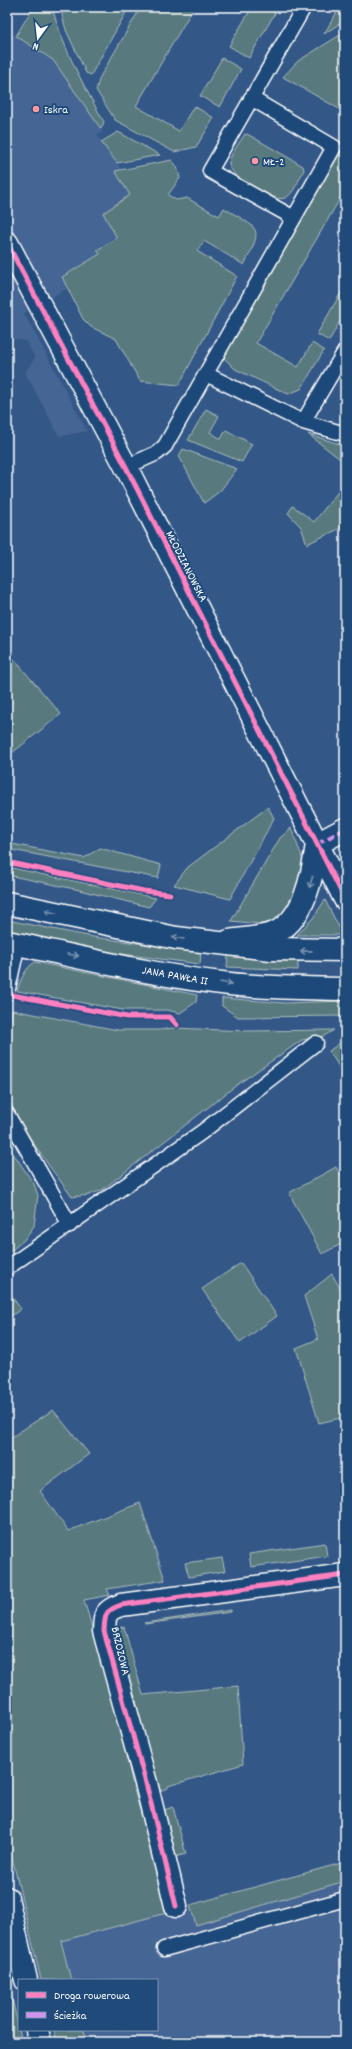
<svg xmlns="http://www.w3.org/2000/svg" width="352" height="2049" font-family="Dekko,sans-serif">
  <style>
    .built { fill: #456594 }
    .green { fill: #597a7e; stroke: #acbcbe }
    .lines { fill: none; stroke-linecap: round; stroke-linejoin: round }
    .service-casing { stroke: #fff; stroke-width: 17 }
    .minor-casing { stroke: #fff; stroke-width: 25 }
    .tertiary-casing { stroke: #fff; stroke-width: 25 }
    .secondary-casing { stroke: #fff; stroke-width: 25 }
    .service { stroke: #1f4a7a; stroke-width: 14 }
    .minor { stroke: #1f4a7a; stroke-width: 22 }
    .tertiary { stroke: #1f4a7a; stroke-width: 22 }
    .secondary { stroke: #1f4a7a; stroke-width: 22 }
    .quiet { stroke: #d193ec; stroke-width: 4; stroke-dasharray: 8 4; stroke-linecap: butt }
    .cycleway-casing { stroke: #1f4a7a; stroke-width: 8 }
    .cycleway { stroke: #ff80c0; stroke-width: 5 }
    .oneway { stroke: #7992af }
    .poi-dot { fill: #ff9aa2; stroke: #1f4a7a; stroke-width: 1.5 }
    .labels { text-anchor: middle; stroke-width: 4; stroke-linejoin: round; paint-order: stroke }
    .poi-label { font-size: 12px; fill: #fff; stroke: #1f4a7a; text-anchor: start }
    .street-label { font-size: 12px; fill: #fff; stroke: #1f4a7a }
  </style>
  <rect width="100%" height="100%" fill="#335888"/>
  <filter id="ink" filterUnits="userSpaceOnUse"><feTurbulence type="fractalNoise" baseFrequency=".025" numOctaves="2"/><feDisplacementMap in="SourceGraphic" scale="8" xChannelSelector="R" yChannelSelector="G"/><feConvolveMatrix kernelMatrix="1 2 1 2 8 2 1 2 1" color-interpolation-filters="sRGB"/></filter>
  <g filter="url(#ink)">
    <!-- built -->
    <path class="built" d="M7 31 53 60 103 132 97 135 122 170 115 171 131 195 117 238 97 250 100 254 62 277 68 288 24 313 87 431 72 434 59 436 25 372 35 358 26 341 7 338Z
      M345 1862V2042H86L84 2030H157V1980H71L61 1941Z"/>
    <!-- green -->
    <path class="green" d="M33 7H52C63 49 83 84 104 122L101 129 53 60 16 36Z
      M60 7H129L91 75 86 73 66 30Z
      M141 7H194L136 106 179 131 194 106 214 118 196 147 174 152 115 120 96 90 100 77Z
      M252 7H264L275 13 249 58 229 46Z
      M340 7H345V20L324 34Z
      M345 32V104L341 110 283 77 298 61Z
      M222 58 241 69 220 107 200 96Z
      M118 132 160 155 117 163 101 142Z
      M245 134 249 135 303 166 304 170C299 179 294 194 285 198 273 203 227 177 229 162 231 153 240 142 245 134Z
      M345 134V190L256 343 298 367 312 343 324 350 301 389 288 394 235 369 223 357Z
      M172 160 177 167 180 178 168 195 176 200 187 198 219 216 224 208C260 230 264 226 244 265L204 241 197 251 237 276 179 385 140 381 116 339 91 327 83 319 62 277 100 254 97 250 117 238 103 213 130 195 115 171Z
      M342 291 345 293V312L329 341 317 334Z
      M206 409 219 416 210 432 221 439 226 430 252 444 242 462 188 440Z
      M308 434 345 446V463Z
      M183 449 237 469 220 491 204 503 179 456Z
      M345 483V526L307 544 301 527 288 513 293 506 314 522Z
      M7 651 61 714 7 757Z
      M268 807 274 818 230 899 174 885 188 867Z
      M291 828 301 854 305 870 285 914 273 922 261 924 231 921 280 838Z
      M7 843 84 858 100 848 161 865 158 878 7 849Z
      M7 867 156 898 149 907 75 889 7 875Z
      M325 900 343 935H297L313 918Z
      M7 920 93 937 201 952 200 964 90 950 7 933Z
      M228 955 298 960V970L227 967Z
      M35 962 197 995 196 1002 180 1013 167 1010H123L17 991C21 979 25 968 35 962Z
      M222 998 285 1003 345 1001V1016L238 1017 222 1006Z
      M12 1010 118 1030H160L173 1028 248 1031 334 1030 324 1036 302 1040 238 1084 102 1190 89 1195 72 1197C55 1173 10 1117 7 1089 4 1063 8 1036 12 1010Z
      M345 1039V1076L329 1051Z
      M7 1144 34 1184 38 1195 34 1226 24 1240 7 1254Z
      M336 1167 345 1182V1242L322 1254 289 1193Z
      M241 1263 277 1316 240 1343 202 1289Z
      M332 1274 345 1297V1417L319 1423 296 1348 318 1339 304 1296Z
      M7 1290 21 1309 7 1319Z
      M53 1410 89 1454 40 1491 68 1531 140 1503 165 1580 107 1589 110 1595 84 1600 117 1712 133 1786 170 1912 61 1941 71 1980H41L7 1836V1440Z
      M325 1543 327 1556 251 1567 249 1554Z
      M222 1558 225 1571 189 1577 185 1563Z
      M231 1610V1612L145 1624 144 1623Z
      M124 1627 143 1695 238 1686 243 1764 168 1786V1788L156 1792 109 1629Z
      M173 1807 186 1854 174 1857 161 1811Z
      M345 1862V1881L196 1925 190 1905Z
      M7 1977 22 2042H8L7 2037Z
      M54 2030H84L86 2042H57Z"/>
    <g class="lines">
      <defs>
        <path id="service" d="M294 218 210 171 304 7
          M206 374 303 422 345 434
          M303 422 345 351
          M126 467 157 453 165 446 334 147 251 98
          M7 993 18 944
          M7 1114 70 1225
          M7 1268 202 1132 316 1043
          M164 1949 345 1899"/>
        <path id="minor" d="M7 243 126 467 345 899
          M317 844 345 829
          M229 941C243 939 259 938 272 934 305 922 313 873 317 844
          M176 1906 146 1783 104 1631C105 1615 104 1611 121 1605L345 1575"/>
        <path id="tertiary" d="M7 903 176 938 271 949 345 950
          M7 942C81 957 155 976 230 984 268 988 307 988 345 989"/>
        <path id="secondary" d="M7 1898 26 1980
          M37 2030 40 2042"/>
      </defs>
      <!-- service casing -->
      <use href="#service" class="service-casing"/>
      <!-- minor casing -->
      <use href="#minor" class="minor-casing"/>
      <!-- tertiary casing -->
      <use href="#tertiary" class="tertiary-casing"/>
      <!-- secondary casing -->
      <use href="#secondary" class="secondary-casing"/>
      <!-- service -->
      <use href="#service" class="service"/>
      <!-- minor -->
      <use href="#minor" class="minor"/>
      <!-- tertiary -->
      <use href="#tertiary" class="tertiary"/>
      <!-- secondary -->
      <use href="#secondary" class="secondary"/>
      <!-- quiet -->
      <path class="quiet" d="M317 844 345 829"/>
      <defs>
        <path id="cycleway" d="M7 243 126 467 345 899
          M7 862 144 891 170 894
          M7 994 127 1017H170L177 1025
          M176 1906 146 1783 104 1631C105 1615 104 1611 121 1605L345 1575"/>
      </defs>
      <!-- cycleway casing -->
      <use href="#cycleway" class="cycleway-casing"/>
      <!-- cycleway -->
      <use href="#cycleway" class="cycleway"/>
    </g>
    <!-- one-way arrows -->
    <defs><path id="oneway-shaft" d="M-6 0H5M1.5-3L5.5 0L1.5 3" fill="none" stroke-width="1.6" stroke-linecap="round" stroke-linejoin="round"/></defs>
    <g class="oneway">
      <use href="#oneway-shaft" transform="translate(311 882) rotate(106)"/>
      <use href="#oneway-shaft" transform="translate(51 912) rotate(-168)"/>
      <use href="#oneway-shaft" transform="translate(178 938) rotate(-171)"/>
      <use href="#oneway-shaft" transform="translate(306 951) rotate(179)"/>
      <use href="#oneway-shaft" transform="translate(73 955) rotate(11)"/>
      <use href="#oneway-shaft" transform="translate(226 983) rotate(7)"/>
    </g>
  </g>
  <!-- markers -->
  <g class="poi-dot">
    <circle cx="36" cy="109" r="4"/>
    <circle cx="255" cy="161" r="4"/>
  </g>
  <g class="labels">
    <!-- poi labels -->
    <g class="poi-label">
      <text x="44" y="113">Iskra</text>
      <text x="263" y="165">MŁ-2</text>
    </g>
    <!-- street labels -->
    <g class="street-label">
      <text transform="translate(187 566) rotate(63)" y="4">MŁODZIANOWSKA</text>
      <text transform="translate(175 975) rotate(10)" y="4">JANA PAWŁA II</text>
      <text transform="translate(121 1651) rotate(77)" y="4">BRZOZOWA</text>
    </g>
  </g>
  <!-- margin -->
  <rect width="352" height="2049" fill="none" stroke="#1f4a7a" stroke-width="24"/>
  <rect x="12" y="12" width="328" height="2025" fill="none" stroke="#fff" stroke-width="1.5" filter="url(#ink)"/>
  <!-- legend -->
  <rect x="18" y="1979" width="140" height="52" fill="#1f4a7a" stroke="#7992af"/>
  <rect x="26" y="1992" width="20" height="6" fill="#ff80c0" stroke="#7992af"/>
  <text x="54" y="1999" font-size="12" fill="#ffffff">Droga rowerowa</text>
  <rect x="26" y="2012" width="20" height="6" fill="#d193ec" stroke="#7992af"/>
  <text x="54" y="2019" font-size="12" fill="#ffffff">Ścieżka</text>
  <!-- north arrow -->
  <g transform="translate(38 38) rotate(195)" stroke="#1f4a7a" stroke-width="3" paint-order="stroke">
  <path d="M0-3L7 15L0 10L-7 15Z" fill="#ffffff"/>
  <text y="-6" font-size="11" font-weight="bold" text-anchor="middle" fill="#ffffff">N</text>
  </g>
</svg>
